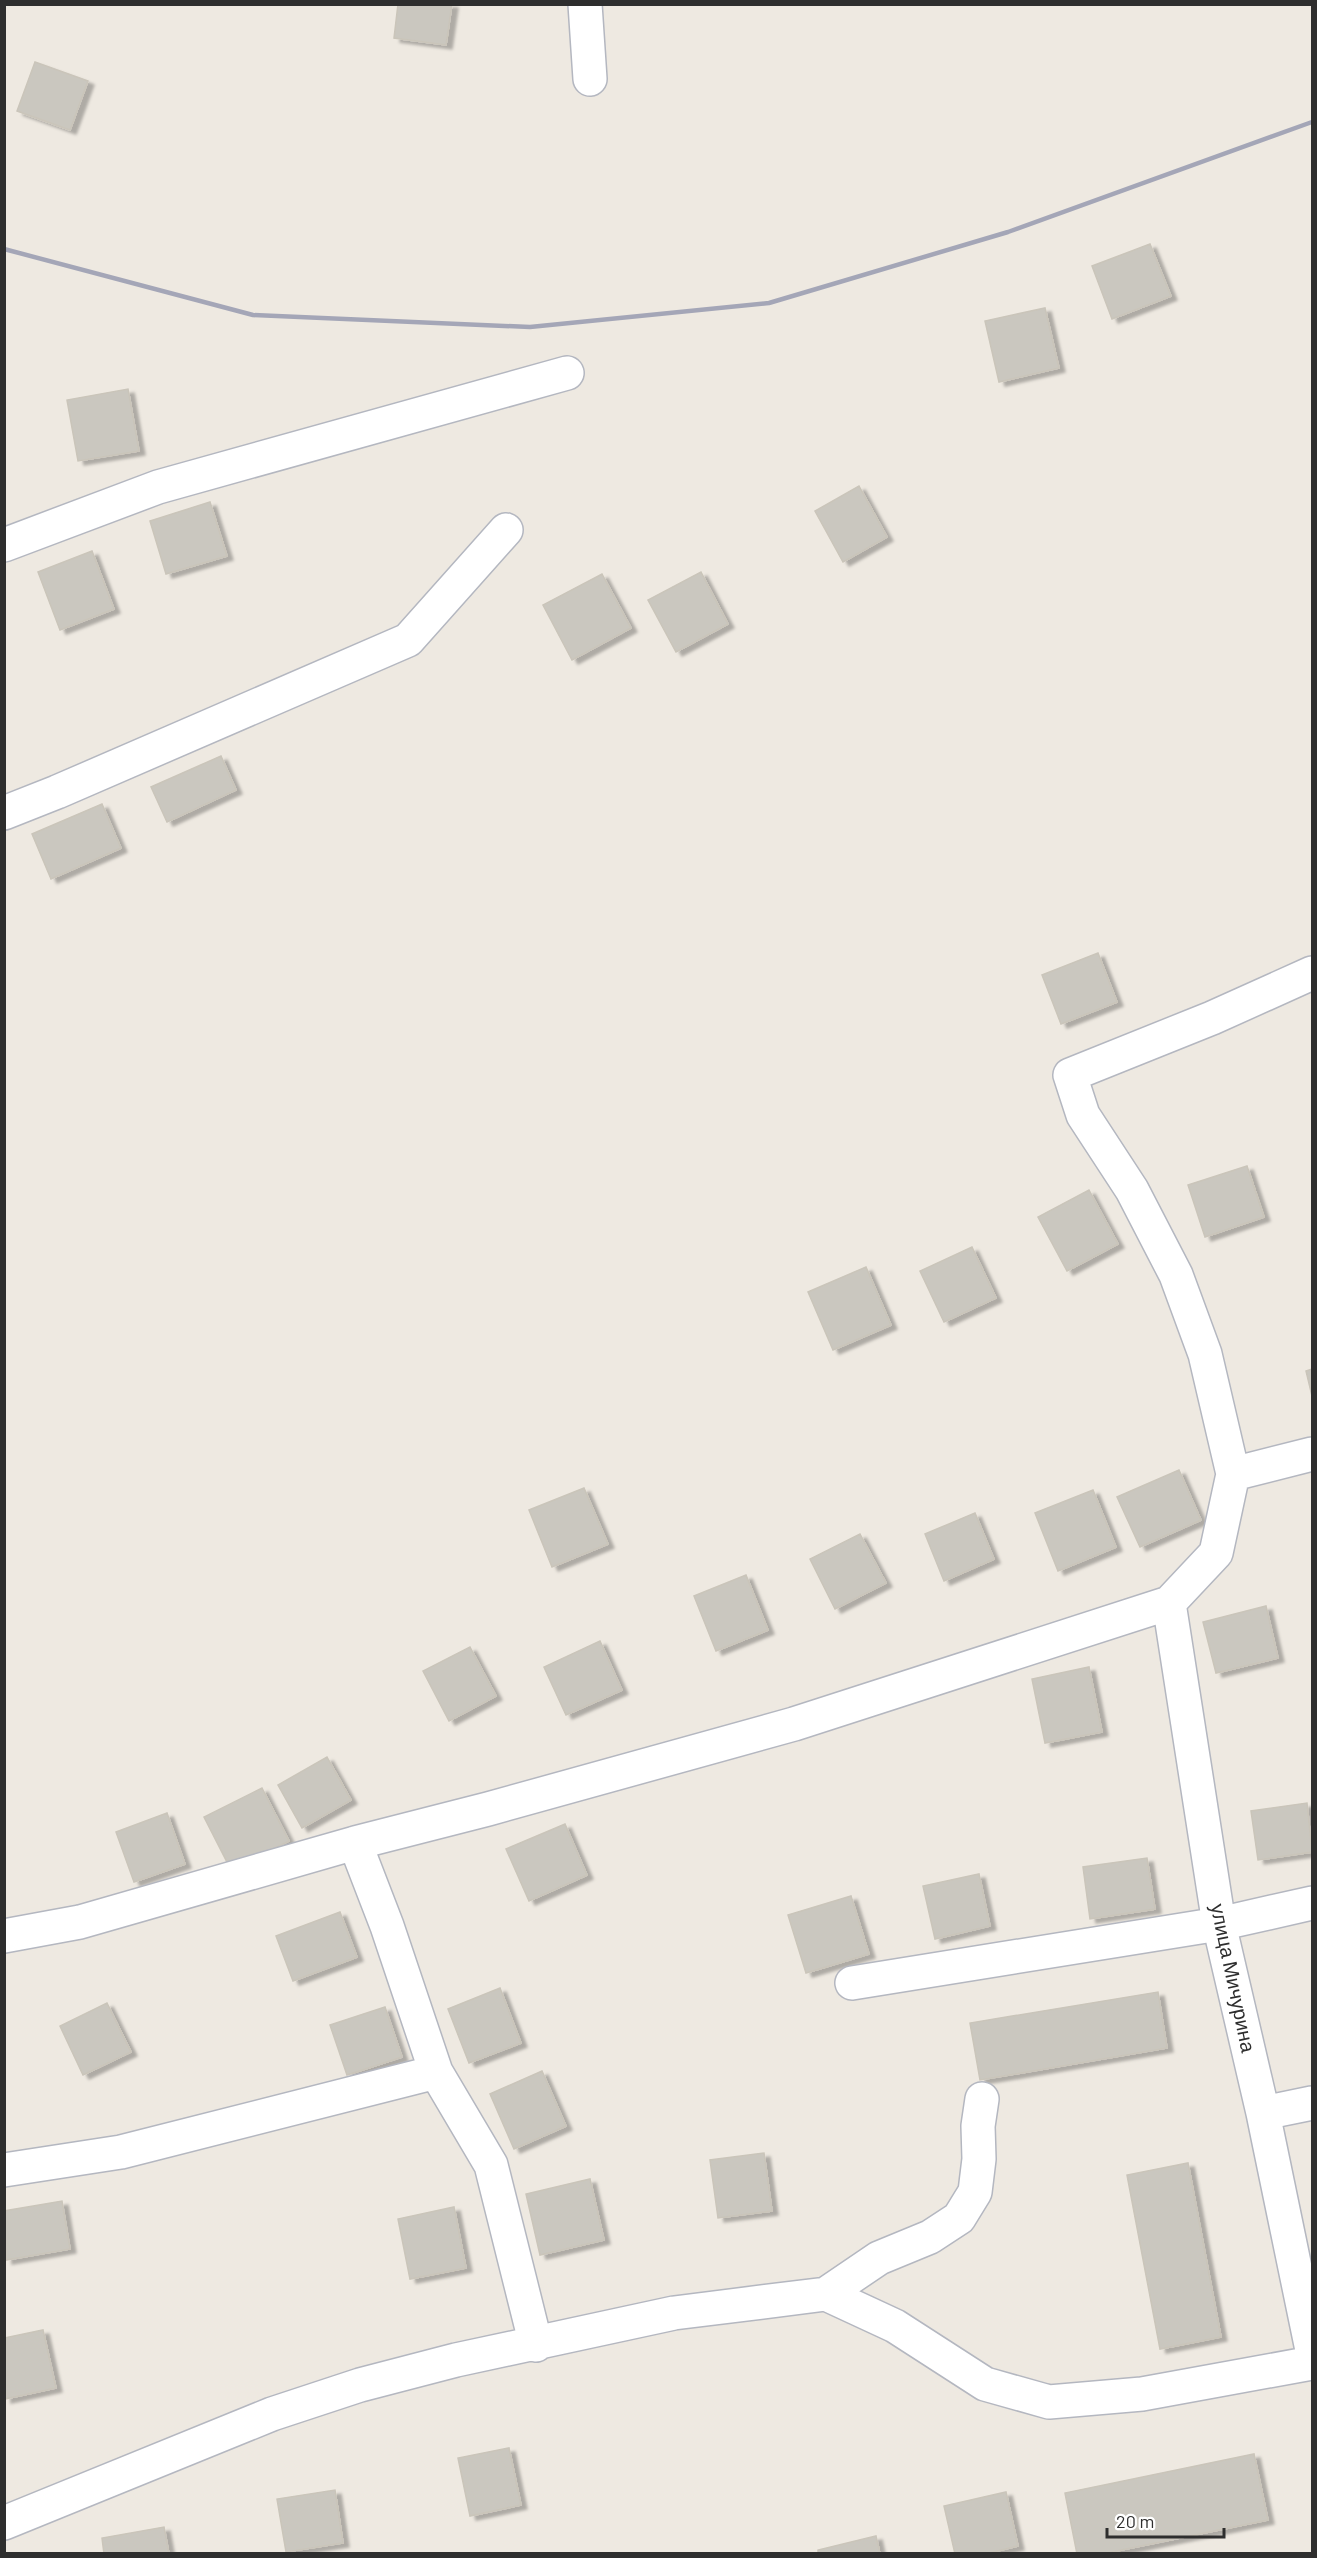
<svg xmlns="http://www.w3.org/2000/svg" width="1317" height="2558" font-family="Barlow,sans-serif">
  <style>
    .building { fill: #cac7bf; stroke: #cac5ba; stroke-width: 1.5; filter: url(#shadow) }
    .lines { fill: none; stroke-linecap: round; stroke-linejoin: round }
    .minor-casing { stroke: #b4b7c0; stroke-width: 36 }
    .minor { stroke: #fff; stroke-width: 33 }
    .rail { stroke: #a4a6b7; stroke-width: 4.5 }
    .labels { text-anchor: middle; stroke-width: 4.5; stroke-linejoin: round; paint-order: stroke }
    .street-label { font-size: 20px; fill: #2e2e2e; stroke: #fff }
  </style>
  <defs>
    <filter id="shadow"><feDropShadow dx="6" dy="4" stdDeviation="1.5" flood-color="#0004"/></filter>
  </defs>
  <rect width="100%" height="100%" fill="#eee9e1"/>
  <!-- building -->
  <path class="building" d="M398 4H452L446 45 394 38Z
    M35 62 88 81 70 130 17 111Z
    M1150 244 1171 296 1112 319 1092 266Z
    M1045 308 1059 368 999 382 985 321Z
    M128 389 139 451 78 461 67 400Z
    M859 486 887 537 843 562 815 511Z
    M210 502 227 556 166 574 150 521Z
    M92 551 114 609 60 630 38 572Z
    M701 572 728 624 676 652 648 600Z
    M602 574 631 628 572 660 543 605Z
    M221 756 236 790 167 822 151 787Z
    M102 804 121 848 51 879 32 834Z
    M1098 953 1117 1002 1061 1024 1042 975Z
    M1247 1166 1264 1217 1205 1237 1188 1185Z
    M1089 1190 1118 1244 1067 1271 1038 1217Z
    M972 1247 996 1298 944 1322 920 1271Z
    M866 1267 891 1325 833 1350 808 1292Z
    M1312 1369V1396L1306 1371Z
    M1179 1470 1201 1520 1140 1547 1117 1497Z
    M584 1488 608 1544 552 1567 529 1510Z
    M1093 1490 1116 1547 1058 1571 1035 1513Z
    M975 1513 994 1559 944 1581 925 1534Z
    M860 1534 886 1583 835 1609 810 1559Z
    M746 1575 768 1630 716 1651 694 1596Z
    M1266 1606 1278 1658 1216 1673 1203 1622Z
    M600 1641 622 1690 566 1715 544 1667Z
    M470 1647 496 1696 449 1721 423 1671Z
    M1089 1667 1102 1732 1045 1743 1032 1679Z
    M327 1757 351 1800 302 1828 278 1785Z
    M262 1788 289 1841 231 1870 204 1817Z
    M1307 1803 1312 1852 1258 1860 1251 1811Z
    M167 1813 185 1864 134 1882 116 1832Z
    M565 1824 587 1875 529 1901 506 1849Z
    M1147 1858 1155 1909 1090 1919 1083 1867Z
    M979 1874 990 1926 935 1939 923 1886Z
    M851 1896 869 1954 806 1973 788 1915Z
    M340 1912 357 1957 293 1981 276 1936Z
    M500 1988 521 2043 469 2063 448 2009Z
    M1158 1992 1167 2048 980 2080 970 2023Z
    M107 2003 131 2052 83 2075 60 2026Z
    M385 2007 402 2057 347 2075 330 2025Z
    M542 2071 566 2126 514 2149 490 2094Z
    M764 2153 772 2211 718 2218 710 2160Z
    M1188 2163 1221 2337 1160 2349 1127 2175Z
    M590 2179 604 2240 540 2255 526 2194Z
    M62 2201 70 2249 6 2260 4 2211Z
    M454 2207 466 2268 410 2279 398 2219Z
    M43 2330 56 2388 5 2399 4 2338Z
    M509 2448 521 2505 470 2516 458 2458Z
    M1254 2454 1268 2520 1102 2554H1077L1065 2493Z
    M335 2490 343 2543 286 2552 277 2499Z
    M1006 2492 1018 2546 985 2554H955L944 2506Z
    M164 2527 169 2554H104L102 2538Z
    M876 2536 880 2554H818V2550Z"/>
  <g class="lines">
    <defs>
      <path id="minor" d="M585 4 590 79
        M4 545 158 487 567 373
        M4 813 57 792 408 640 506 530
        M1233 1474 1312 1454
        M1169 1603 1219 1924 1263 2113 1312 2350
        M355 1843 387 1926 436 2072 491 2165 536 2345
        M4 1936 80 1922 355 1843 488 1809 794 1724 1169 1603 1216 1553 1233 1474 1205 1354 1176 1275 1132 1190 1083 1115 1070 1075 1212 1018 1312 973
        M852 1983 1219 1924 1312 1903
        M1263 2113 1312 2103
        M4 2170 121 2152 436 2072
        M826 2294 879 2258 930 2237 959 2218 975 2192 979 2159 978 2126 982 2099
        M4 2523 272 2414 360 2385 456 2360 674 2313 826 2294 895 2326 985 2384 1049 2402 1142 2394 1312 2363"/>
    </defs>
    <!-- minor casing -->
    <use href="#minor" class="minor-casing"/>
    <!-- minor -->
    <use href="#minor" class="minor"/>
    <!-- rail -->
    <path class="rail" d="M4 249 253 315 530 327 769 303 1008 232 1312 122"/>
  </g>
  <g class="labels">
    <!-- street labels -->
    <g class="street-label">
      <text transform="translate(1233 1978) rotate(78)" y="7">улица Мичурина</text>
    </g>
  </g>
  <!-- border -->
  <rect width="1317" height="2558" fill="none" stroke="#2e2e2e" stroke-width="12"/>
  <!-- scale -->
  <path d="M1107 2528v9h117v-9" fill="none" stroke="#2e2e2e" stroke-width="3"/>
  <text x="1116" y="2528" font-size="18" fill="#2e2e2e" stroke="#ffffff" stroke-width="4.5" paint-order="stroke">20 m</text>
</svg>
